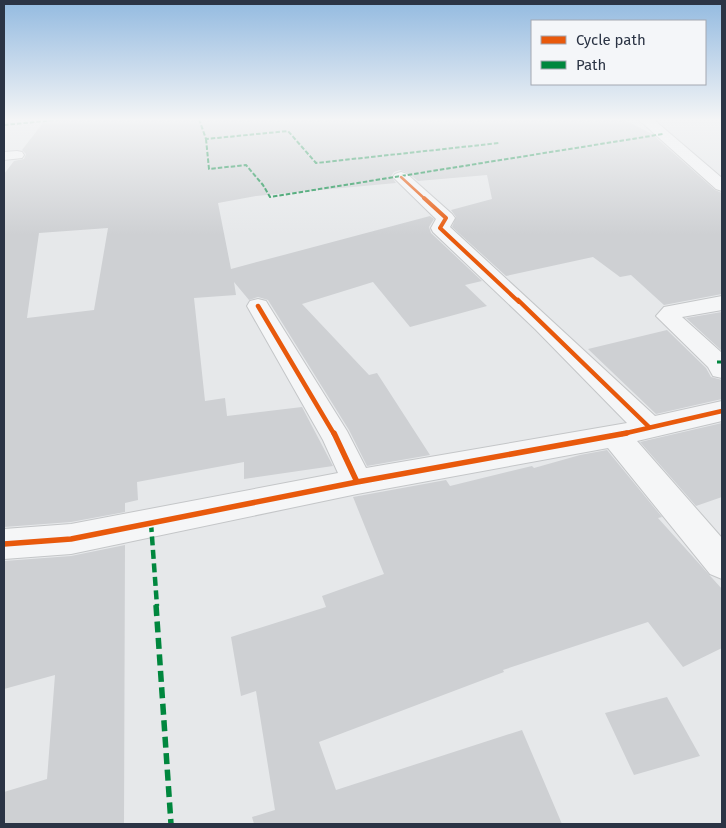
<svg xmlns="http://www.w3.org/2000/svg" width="726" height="828" font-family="'Fira Sans',sans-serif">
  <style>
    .building { fill: #ced0d3; fill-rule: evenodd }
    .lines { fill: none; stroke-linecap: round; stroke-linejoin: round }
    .minor-casing { stroke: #c4c6c8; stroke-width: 2 }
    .minor { fill: #f5f6f7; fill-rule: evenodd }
    .quiet-far3 { stroke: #00873e; stroke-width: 2; stroke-dasharray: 4.5 2; stroke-linecap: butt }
    .quiet-far2 { stroke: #00873e; stroke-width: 3; stroke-dasharray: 7 3; stroke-linecap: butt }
    .quiet-far1 { stroke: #00873e; stroke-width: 4.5; stroke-dasharray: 9 4.5; stroke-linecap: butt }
    .quiet { stroke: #00873e; stroke-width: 5.5; stroke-dasharray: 11 5.5; stroke-linecap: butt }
    .cycleway-far3-casing { stroke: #f4f6f9; stroke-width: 4.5 }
    .cycleway-far2-casing { stroke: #f4f6f9; stroke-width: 6 }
    .cycleway-far1-casing { stroke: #f4f6f9; stroke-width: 8 }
    .cycleway-casing { stroke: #f4f6f9; stroke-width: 9 }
    .cycleway-far3 { stroke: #e8590c; stroke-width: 2.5 }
    .cycleway-far2 { stroke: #e8590c; stroke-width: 4 }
    .cycleway-far1 { stroke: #e8590c; stroke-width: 4.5 }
    .cycleway { stroke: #e8590c; stroke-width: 5.5 }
  </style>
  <rect width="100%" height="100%" fill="#e6e8ea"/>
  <!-- building -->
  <path class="building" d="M46 119H623L652 134 715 190 722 193V294L664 305 631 275 620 277 593 257 506 276 452 227 456 217 451 210 492 199 487 175 418 181 408 173 400 170 394 172 391 176 396 183 256 196 218 203 231 269 430 216 434 219 429 227 431 233 482 281 465 285 487 306 410 327 373 282 302 304 369 375 377 373 430 455 367 466 349 430 268 300 258 297 249 300 234 282 236 295 194 298 205 401 225 398 227 416 302 407 333 466 244 479V462L137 482 138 500 125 503V512L71 522 4 527V174L14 161 24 159 26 154 22 150ZM108 228 94 310 27 318 39 233Z
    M722 312V351L686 318Z
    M667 330 706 368 711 377 722 380V399L656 414 588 349Z
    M722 423V497L696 506 640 442Z
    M607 450 662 517 658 518 722 589V648L683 667 648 622 503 670 504 672 319 742 336 790 522 730 562 824H254L252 817 275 810 256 691 241 696 231 637 326 607 322 596 384 574 353 497 446 480 450 486 532 466 534 468 580 455Z
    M125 545 124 824H4V792L47 779 55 675 4 689V561L71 556Z
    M667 697 700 756 634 775 605 713Z"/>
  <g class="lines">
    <defs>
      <path id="minor" d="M638 119H653L722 178V191L716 189Z
        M17 151 22 152 24 155 22 158 4 160V152Z
        M401 172 407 174 452 214 455 218 450 227 655 416 722 401V421L637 441 722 538V579L710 574 608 448 357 494 71 554 4 559V529L71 524 338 473 323 440 247 306 250 301 258 299 266 301 269 306 347 431 366 468 627 423 535 329 433 232 431 228 436 219 393 177 395 174Z
        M722 296V310L682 317 722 353V378L713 376 708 367 656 316 664 307Z"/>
    </defs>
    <!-- minor casing -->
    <use href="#minor" class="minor-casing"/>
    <!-- minor -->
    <use href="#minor" class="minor"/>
    <!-- quiet-far3 -->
    <path class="quiet-far3" d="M199 119 206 139 288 131 316 163 499 143
      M4 125 65 119
      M206 139 209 169 246 165 263 185 270 197 663 134"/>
    <!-- quiet-far2 -->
    <path class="quiet-far2" d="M717 362H722"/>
    <!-- quiet-far1 -->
    <path class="quiet-far1" d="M151 523 157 606"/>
    <!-- quiet -->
    <path class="quiet" d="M156 605 171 824"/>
    <defs>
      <path id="cycleway-far3" d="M401 177 425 199"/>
      <path id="cycleway-far2" d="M424 198 446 218 440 228 519 302"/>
      <path id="cycleway-far1" d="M518 300 649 427
        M258 306 334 434
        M622 434 722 411"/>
      <path id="cycleway" d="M334 433 357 482
        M4 544 71 539 357 482 627 433"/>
    </defs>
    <!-- cycleway-far3 casing -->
    <use href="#cycleway-far3" class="cycleway-far3-casing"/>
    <!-- cycleway-far2 casing -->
    <use href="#cycleway-far2" class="cycleway-far2-casing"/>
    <!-- cycleway-far1 casing -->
    <use href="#cycleway-far1" class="cycleway-far1-casing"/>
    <!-- cycleway casing -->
    <use href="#cycleway" class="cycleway-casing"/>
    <!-- cycleway-far3 -->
    <use href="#cycleway-far3" class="cycleway-far3"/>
    <!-- cycleway-far2 -->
    <use href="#cycleway-far2" class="cycleway-far2"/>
    <!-- cycleway-far1 -->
    <use href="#cycleway-far1" class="cycleway-far1"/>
    <!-- cycleway -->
    <use href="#cycleway" class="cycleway"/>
  </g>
  <!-- sky -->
  <linearGradient id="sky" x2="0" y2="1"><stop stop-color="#93bae0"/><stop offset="0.51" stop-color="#f4f5f6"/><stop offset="1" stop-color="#f4f5f6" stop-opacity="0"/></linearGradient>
  <rect width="726" height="235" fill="url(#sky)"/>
  <!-- border -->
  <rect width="726" height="828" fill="none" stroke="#2b3445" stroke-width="10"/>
  <!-- legend -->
  <rect x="531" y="20" width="175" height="65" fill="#f4f6f9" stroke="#a4a8b1"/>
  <rect x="541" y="36" width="25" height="8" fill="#e8590c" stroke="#a4a8b1"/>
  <text x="576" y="45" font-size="15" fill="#2b3445">Cycle path</text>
  <rect x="541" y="61" width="25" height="8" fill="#00873e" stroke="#a4a8b1"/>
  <text x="576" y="70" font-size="15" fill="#2b3445">Path</text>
</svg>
